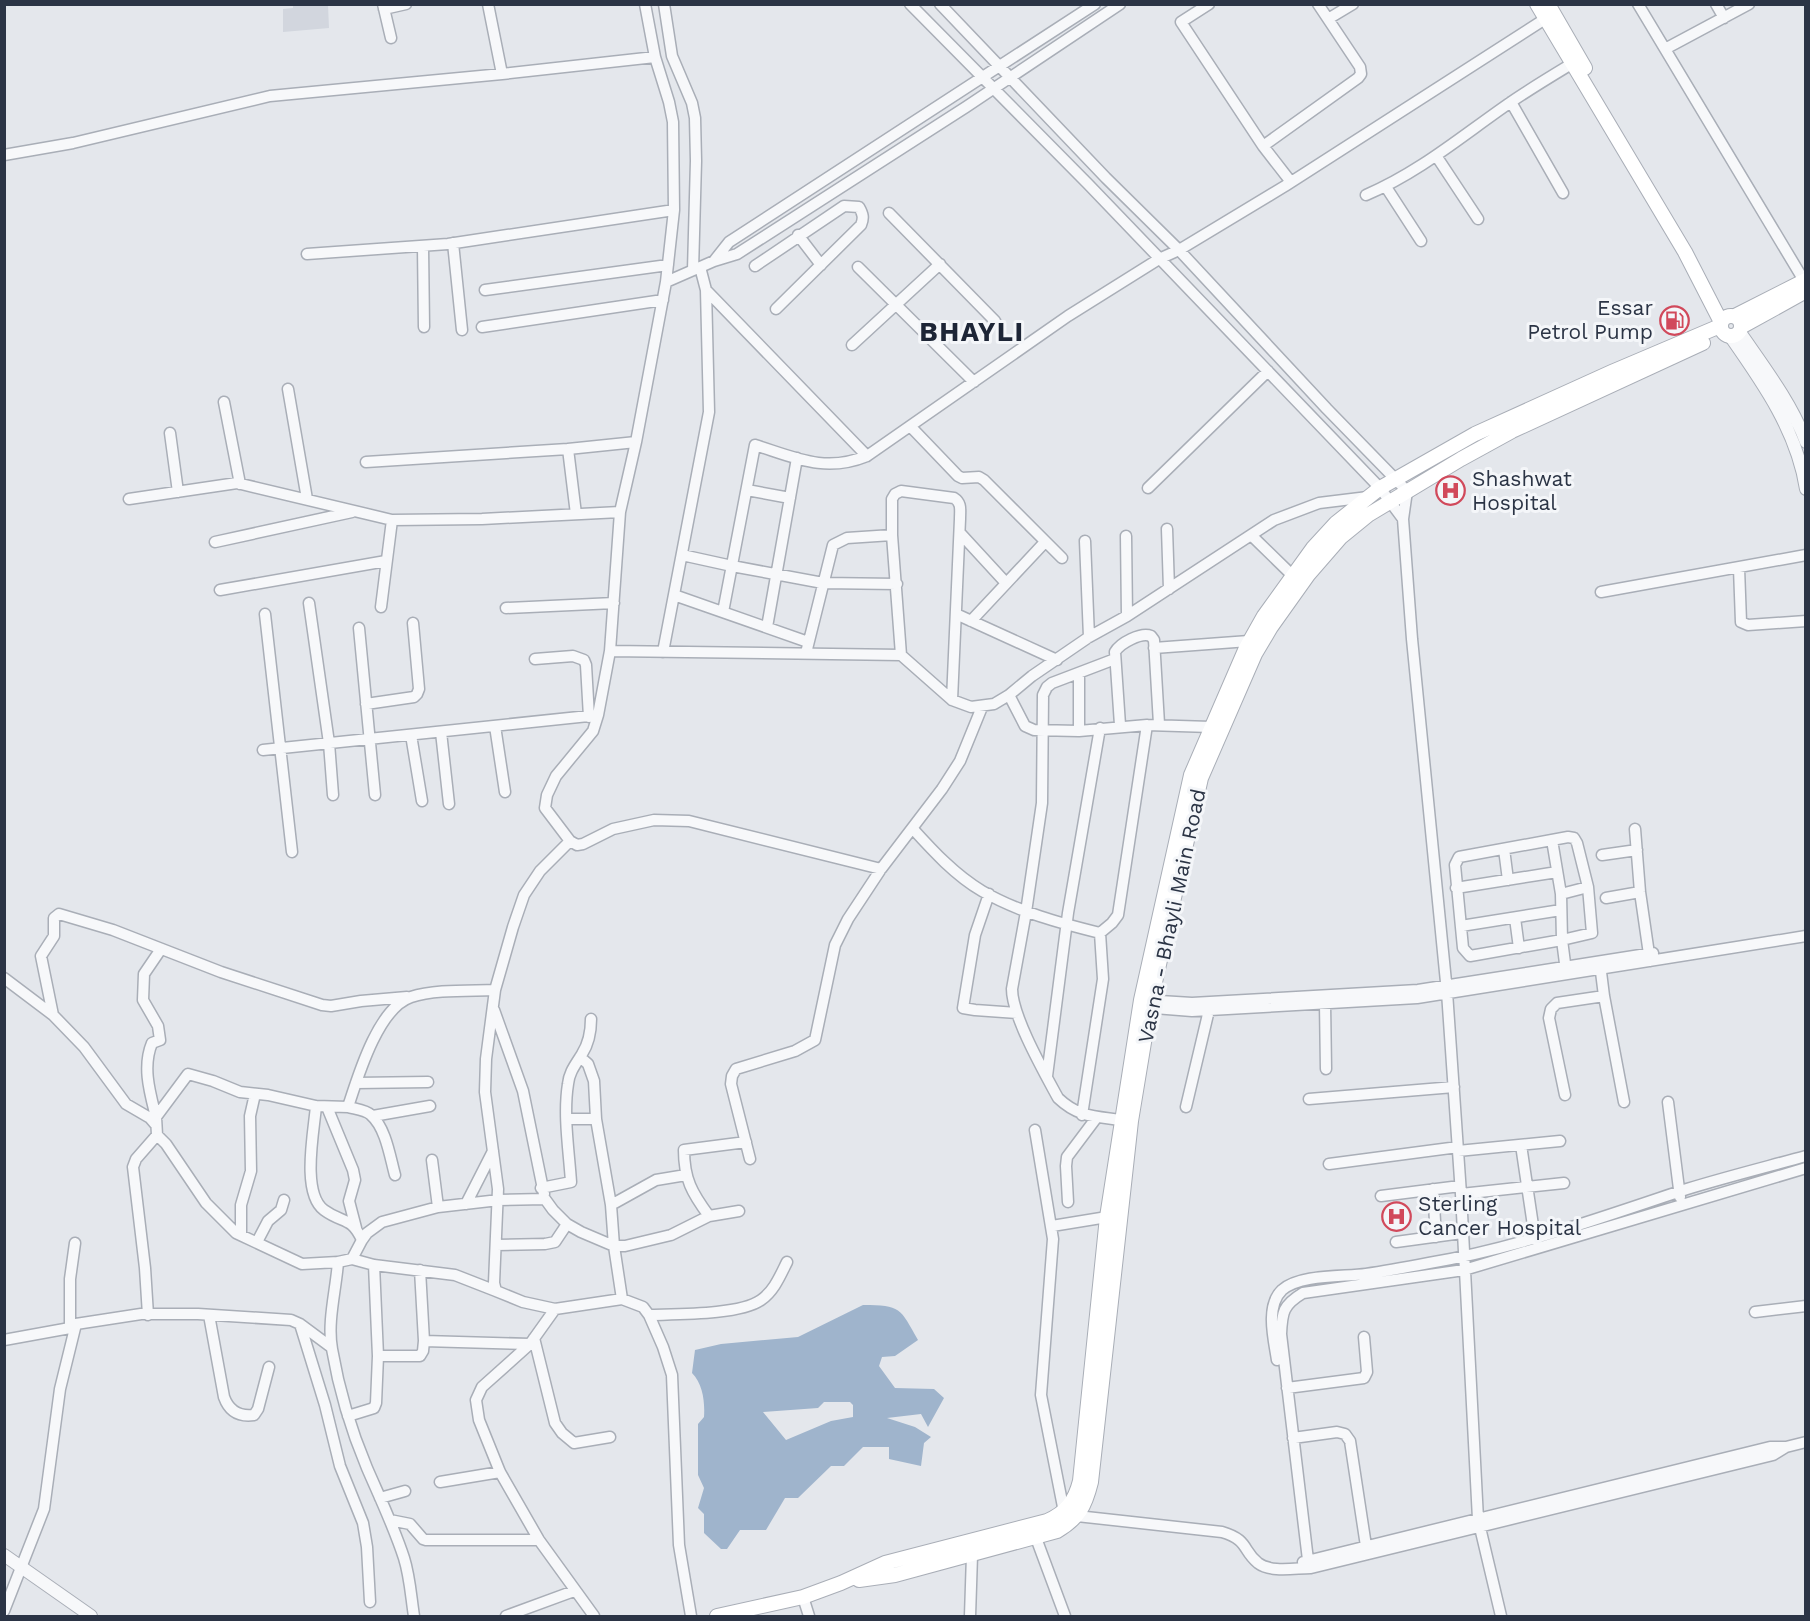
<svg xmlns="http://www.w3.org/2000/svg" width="1810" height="1621" font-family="'Work Sans',sans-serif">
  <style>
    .built { fill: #d2d6de }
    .water { fill: #9fb4cc; fill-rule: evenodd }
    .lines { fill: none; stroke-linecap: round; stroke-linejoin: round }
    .minor-casing { stroke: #a9aeb7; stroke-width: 13 }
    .tertiary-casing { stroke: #a9aeb7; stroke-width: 14 }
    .secondary-casing { stroke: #a9aeb7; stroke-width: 16 }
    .minor { stroke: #f7f8fa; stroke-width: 10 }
    .tertiary { stroke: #f7f8fa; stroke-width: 12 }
    .secondary { stroke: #fff; stroke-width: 14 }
    .labels { text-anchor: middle; stroke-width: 6; stroke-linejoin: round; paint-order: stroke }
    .poi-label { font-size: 21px; fill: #2b3445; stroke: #f4f6f9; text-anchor: start }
    .street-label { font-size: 21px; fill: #2b3445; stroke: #f4f6f9 }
    .district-label { font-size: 27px; font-weight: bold; letter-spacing: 1.5px; fill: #1d2536; stroke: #f4f6f9 }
  </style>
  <rect width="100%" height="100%" fill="#e4e7ec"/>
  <!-- built -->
  <path class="built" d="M293 5H328L329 28 283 32V9L293 8Z"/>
  <!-- water -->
  <path class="water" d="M863 1305C901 1305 900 1308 918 1340L895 1356 882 1357 879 1366 895 1388 934 1389 944 1398 928 1427 921 1414 887 1418 915 1427 931 1437 924 1443 921 1466 889 1459V1447H863L844 1466H831L798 1498H785L766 1530H740L727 1549H721L704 1533V1514L698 1508 704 1488 698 1475V1424L704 1417C705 1402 703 1384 692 1373L695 1350 721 1344 798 1337ZM824 1402H850L853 1405V1417L831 1421 786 1440 763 1412 818 1408Z"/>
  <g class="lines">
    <defs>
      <path id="minor" d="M383 4 391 38
        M488 4 502 74
        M645 4 655 57 669 102 673 122 674 210 666 282 636 442 620 512 610 651 598 715 593 731 556 776 547 795 545 808 570 841 577 845 583 844 613 829 654 820 689 821 881 869
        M664 4 672 56 692 103 695 118 696 161 693 270
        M910 4 1088 184 1380 488 1403 519 1407 491 1327 409 1179 250 1106 178 940 4
        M1209 4 1181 22 1263 146
        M1638 4 1806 284
        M1716 4 1724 18
        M384 9 406 4
        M1328 19 1353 4
        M1665 49 1749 4
        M1511 102 1563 193
        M4 155 73 143 270 96 502 74 655 57
        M1437 157 1478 219
        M1291 182 1263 146 1358 78 1361 74 1360 67 1318 4
        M1386 187 1421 241
        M1366 195C1420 172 1463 135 1511 102 1533 87 1555 74 1578 60
        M889 213 995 321
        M798 235 821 265
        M453 243 462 330
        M423 247 424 327
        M307 254 448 244 674 210
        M714 261 729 242 1095 4
        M755 266 844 206 859 207C863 214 864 218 861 225L776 309
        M858 267 974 382
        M666 282 714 261 737 254 966 107 1120 4
        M485 290 668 265
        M706 290 867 456
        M482 327 663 300
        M852 345 940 264
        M288 389 307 499
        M224 402 240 484
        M911 427 958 476 962 478 979 477 984 480 1062 558
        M170 433 178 492
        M568 449 576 514
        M366 462 568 449 636 442
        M1148 488 1268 371
        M747 490 790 498
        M129 499 237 483 392 520 482 519 620 512
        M1403 519 1412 639 1447 992 1461 1194 1478 1519 1501 1616
        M1167 529 1169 589
        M960 533 1006 583
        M1251 535 1293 576
        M1126 536 1127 616
        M1085 541 1089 637
        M215 542 352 512
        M682 555 732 566 823 583 897 584
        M1739 568 1741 622 1748 625 1806 621
        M220 590 386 561
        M1601 592 1806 555
        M674 595 808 642
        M309 603 329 743 333 795
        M381 607 392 520
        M506 608 614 603
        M723 612 755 445C796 458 825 473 867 456L1068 316 1159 259 1179 250 1285 186 1545 19
        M265 614 292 852
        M956 614 1057 660
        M971 621 1045 542
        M767 627 797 458
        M359 628 375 795
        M1154 648 1249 641
        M610 651 901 655 952 700 971 707 994 704 1009 695 1032 676 1089 637 1127 616 1274 520 1319 503 1368 497
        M663 652 709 412 706 290 700 267
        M806 653 833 545 847 538 892 535
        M901 655 892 535V499L895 494 901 491 954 498C962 503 960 510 960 519L952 700
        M535 659 573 656 584 660 586 665 589 717
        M1115 659 1052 683 1047 687 1043 695 1042 803 1026 912 1012 989C1012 1016 1044 1072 1058 1098 1080 1119 1098 1116 1127 1121
        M1009 695 1025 726 1034 730 1079 731 1147 725 1211 727
        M366 704 414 697 417 694 419 689 413 623
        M1120 725 1115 652C1120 643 1141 632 1151 636L1154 640 1159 724
        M495 726 505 792
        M1079 731V674
        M441 732 449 804
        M411 735 422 801
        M263 750 598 715
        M913 829C933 851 955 875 982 891 1018 912 1060 923 1100 933
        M1635 829 1640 892 1650 961
        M1568 837 1574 838 1577 843 1588 887 1592 933 1562 940 1470 956 1463 948 1455 865 1459 857Z
        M1552 840 1561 894 1562 940 1566 971
        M570 841 540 871 524 895 513 927 495 990 486 1059 485 1092 498 1189 494 1283 496 1291 523 1302 555 1309 622 1299 643 1307 649 1315 663 1347 672 1375 679 1545 691 1616
        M1504 849 1508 880
        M1602 855 1637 850
        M1456 888 1557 872
        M989 894 975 935 963 1008 975 1010 1017 1013
        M1561 894 1588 887
        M1606 898 1640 892
        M1515 918 1519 948
        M1461 926 1561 910
        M1600 964 1604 996 1624 1102
        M4 978 53 1015 84 1047 126 1104 150 1118 156 1125
        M1144 1000 1192 1003 1418 990 1653 953
        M1325 1003 1326 1069
        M1142 1007 1192 1011 1417 998 1806 936
        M494 1010 523 1091 544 1194
        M53 1015 41 956 54 936V918L59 914 113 930 221 972 322 1005 331 1006 361 1001 407 997
        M580 1057 588 1064 594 1081 596 1119 611 1205 614 1246 622 1299
        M1047 1076 1068 913 1100 728
        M356 1083 428 1082
        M1565 1095 1549 1018 1551 1009 1557 1003 1604 996
        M1309 1099 1454 1087
        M1668 1102 1680 1197
        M316 1106C314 1131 301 1193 324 1210 343 1224 351 1216 362 1240L352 1259
        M327 1107 353 1170 355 1180 349 1201 356 1228
        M348 1107C355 1109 366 1110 371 1115 386 1128 390 1157 395 1175
        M1186 1107 1209 1010
        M1082 1115 1103 979 1100 933 1112 923 1118 915 1147 725
        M373 1116 430 1106
        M156 1117C150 1093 142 1067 152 1043L160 1040 158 1026 143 1000 144 974 161 949
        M567 1119H596
        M1035 1130 1053 1239 1041 1395 1064 1512 1077 1516 1222 1532C1249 1540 1242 1550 1258 1563 1271 1573 1295 1568 1311 1568L1773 1455 1786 1447
        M1521 1145 1535 1239
        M1458 1151 1560 1141
        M750 1159 731 1084 732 1076 736 1069 795 1051 815 1040 835 945 848 919 881 869 942 789 960 761 982 707
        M432 1160 438 1207
        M1329 1164 1458 1147
        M541 1188 571 1182C569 1151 563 1115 568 1084 569 1072 576 1064 582 1054 589 1043 591 1031 591 1019
        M1433 1189 1436 1237
        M1461 1194 1564 1183
        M1381 1196 1460 1186
        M1068 1202 1066 1166 1067 1157 1097 1117
        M466 1204 493 1151
        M611 1205 656 1180 686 1175
        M709 1216C692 1193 684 1179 684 1150L746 1142
        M1052 1226 1107 1217
        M241 1235V1205L251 1171 250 1116 255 1094
        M362 1240 367 1233 382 1222 438 1207 499 1200 545 1199 553 1210 567 1224 581 1232 614 1246H625L671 1235 709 1216 739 1211
        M257 1242 268 1221 281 1210 284 1200
        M1396 1242 1462 1233
        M496 1245 545 1244 555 1242 567 1224
        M338 1262 302 1264 236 1233 206 1203 166 1144 157 1135 156 1117 188 1074 213 1081 240 1092 268 1095 316 1106 348 1107C358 1076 378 1008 411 997 435 989 470 991 495 990
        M420 1270 424 1341 530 1344
        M555 1309 530 1344 482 1387 476 1400 479 1420 500 1472 539 1540 594 1616
        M1755 1312 1806 1306
        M148 1315 145 1268 133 1167 136 1159 157 1135
        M209 1315 224 1397C229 1411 239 1417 254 1415L258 1409 269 1367
        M649 1315C677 1314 740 1315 761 1300 774 1291 780 1276 787 1262
        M300 1324 325 1405 340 1466 363 1523 367 1547 370 1602
        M70 1328V1279L75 1243
        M534 1338 555 1423 562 1433 574 1443 610 1437
        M4 1340 70 1328 76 1324 141 1314H198L291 1320 300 1324 331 1347
        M378 1356H420L423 1351 424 1341
        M1277 1360C1274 1340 1265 1306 1282 1290 1300 1274 1343 1277 1366 1274 1387 1271 1408 1267 1429 1263 1518 1248 1602 1217 1687 1189 1726 1177 1766 1167 1806 1156
        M1287 1388 1364 1378 1367 1372 1364 1337
        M348 1416 374 1408 376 1403 378 1356 374 1265
        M1293 1438 1337 1432 1345 1434 1350 1441 1366 1546
        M440 1482 500 1472
        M380 1498 405 1491
        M390 1520 410 1524 423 1539 426 1540H539
        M1036 1538 1065 1616
        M1308 1560 1281 1334C1282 1312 1283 1305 1303 1293L1464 1270 1806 1168
        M1303 1562 1770 1447H1786L1806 1442
        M803 1597 809 1616
        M4 1611 44 1509 60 1389 76 1324
        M414 1616C411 1597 410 1577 404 1558 394 1527 380 1498 367 1468 351 1430 339 1390 332 1349 327 1322 336 1290 338 1262L352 1259 374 1265 455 1275 496 1291
        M506 1616 574 1591
        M970 1616 972 1555"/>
      <path id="tertiary" d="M1739 331C1763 366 1791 402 1806 442
        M1730 336C1763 383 1797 431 1806 489
        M4 1555 91 1616"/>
      <path id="secondary" d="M1537 4 1685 252 1721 322
        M1548 4 1585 68
        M1721 326a10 10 0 1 1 20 0a10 10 0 1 1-20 0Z
        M1735 316 1806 280
        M1741 327 1806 291
        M859 1580 895 1575 1057 1531C1079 1518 1085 1506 1091 1482L1131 1121 1151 1000 1201 778 1255 654 1271 627 1308 575 1341 537 1368 515 1461 459 1512 431 1703 343
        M717 1616 803 1597 841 1583 885 1563 1047 1521C1066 1513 1075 1501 1080 1481L1107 1217 1141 1000 1191 775 1246 648 1264 616 1313 548 1336 523 1380 488 1475 434 1614 371 1720 326"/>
    </defs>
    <!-- minor casing -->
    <use href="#minor" class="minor-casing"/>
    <!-- tertiary casing -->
    <use href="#tertiary" class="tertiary-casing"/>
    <!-- secondary casing -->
    <use href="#secondary" class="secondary-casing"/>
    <!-- minor -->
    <use href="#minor" class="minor"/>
    <!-- tertiary -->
    <use href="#tertiary" class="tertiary"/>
    <!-- secondary -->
    <use href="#secondary" class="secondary"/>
  </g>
  <!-- icons -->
  <defs>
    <symbol id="fuel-ring" viewBox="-11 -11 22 22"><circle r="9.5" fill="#f4f6f9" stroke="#d1495b" stroke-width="1.5"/><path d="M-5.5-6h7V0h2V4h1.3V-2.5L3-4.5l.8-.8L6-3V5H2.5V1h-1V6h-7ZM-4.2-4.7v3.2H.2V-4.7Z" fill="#d1495b"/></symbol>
    <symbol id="hospital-ring" viewBox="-11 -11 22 22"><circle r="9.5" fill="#f4f6f9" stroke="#d1495b" stroke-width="1.5"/><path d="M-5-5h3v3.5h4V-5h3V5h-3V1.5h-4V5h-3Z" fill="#d1495b"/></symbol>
  </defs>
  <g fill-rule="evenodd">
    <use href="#fuel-ring" x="1658" y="304" width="33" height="33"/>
    <use href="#hospital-ring" x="1434" y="474" width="33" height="33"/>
    <use href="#hospital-ring" x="1380" y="1200" width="33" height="33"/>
  </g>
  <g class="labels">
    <!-- poi labels -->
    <g class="poi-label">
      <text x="1653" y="315" text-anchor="end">Essar<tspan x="1653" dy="24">Petrol Pump</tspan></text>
      <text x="1472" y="486">Shashwat<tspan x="1472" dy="24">Hospital</tspan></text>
      <text x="1418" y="1211">Sterling<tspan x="1418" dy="24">Cancer Hospital</tspan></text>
    </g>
    <!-- street labels -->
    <g class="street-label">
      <text transform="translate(1172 916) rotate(-78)" y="7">Vasna - Bhayli Main Road</text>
    </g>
    <!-- district labels -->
    <g class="district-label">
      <text x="972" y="341">BHAYLI</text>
    </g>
  </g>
  <!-- border -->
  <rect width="1810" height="1621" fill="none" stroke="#2b3445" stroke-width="12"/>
</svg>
